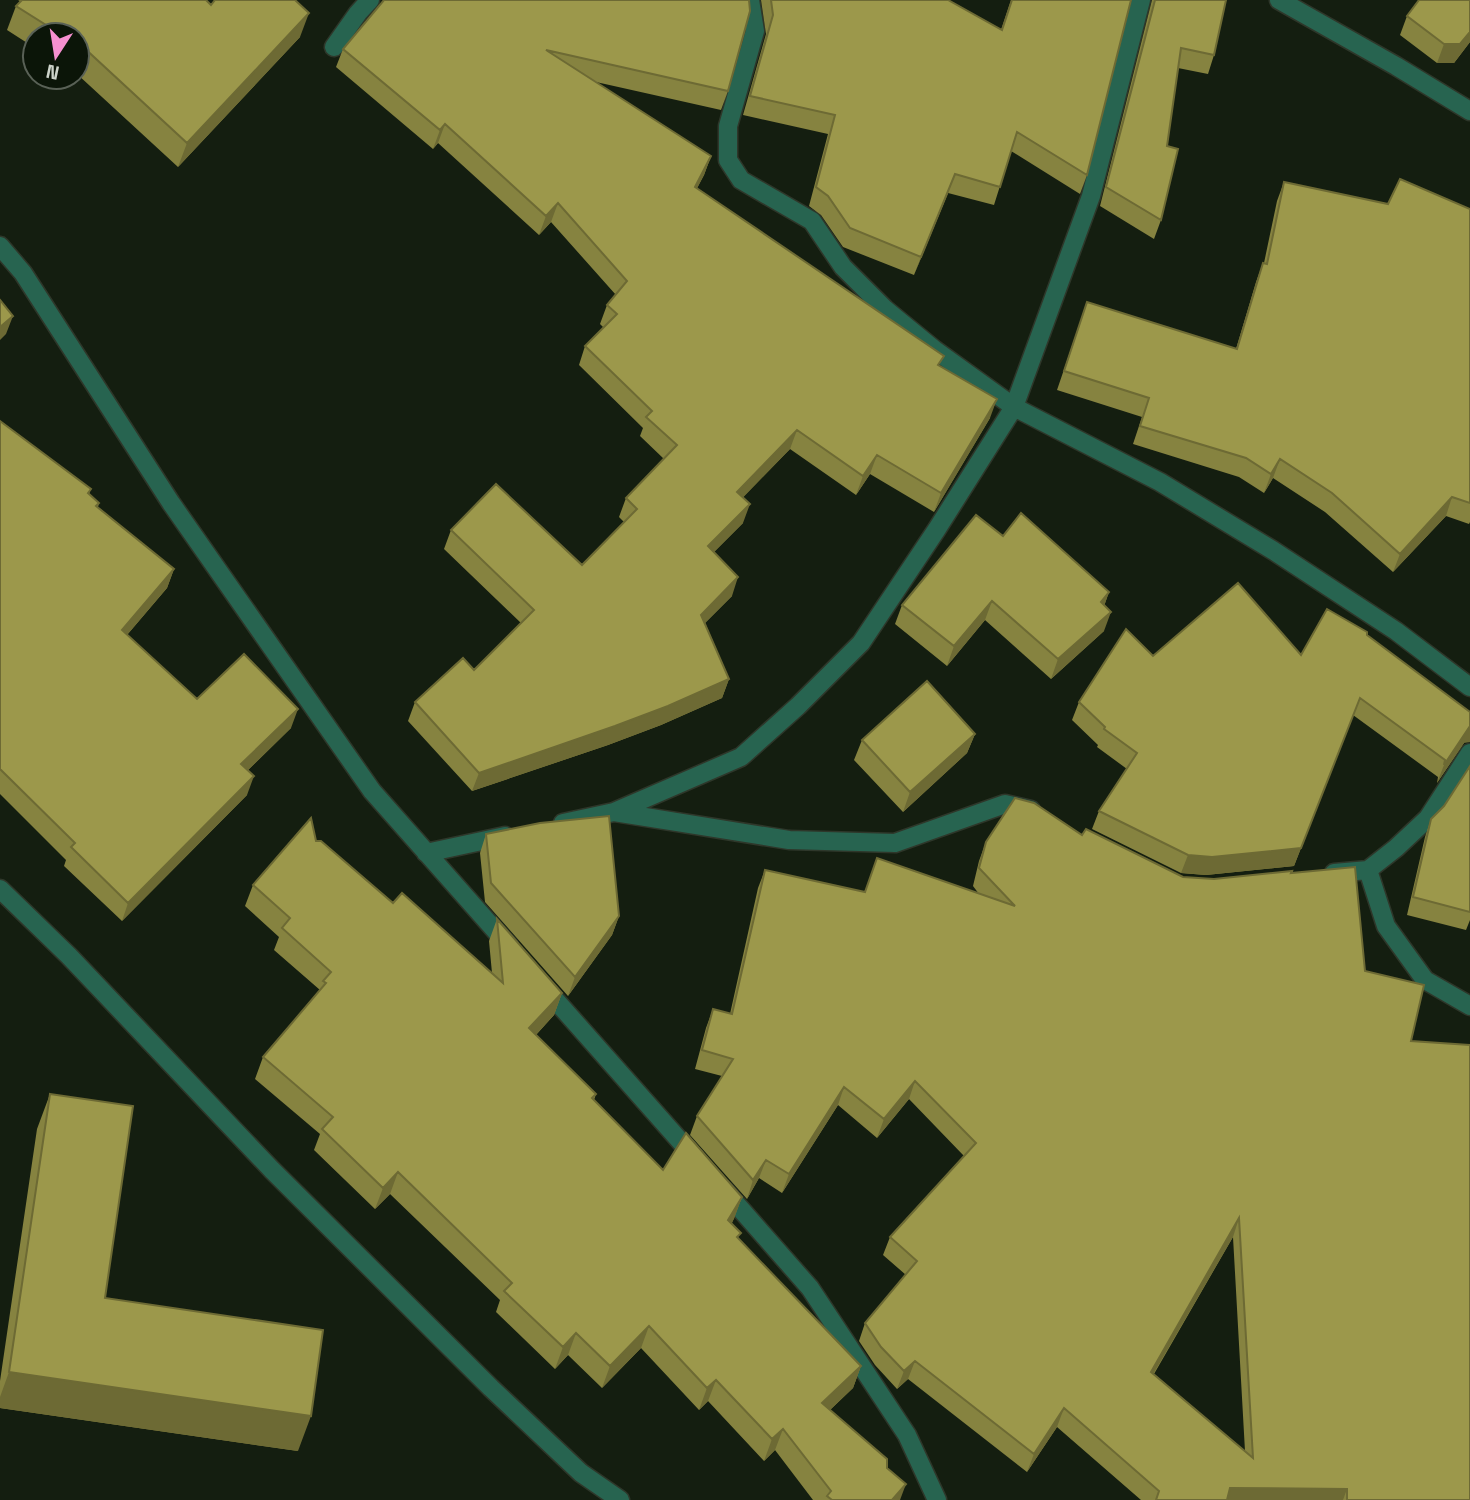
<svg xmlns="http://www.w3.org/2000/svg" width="1470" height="1500" font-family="'Space Grotesk',sans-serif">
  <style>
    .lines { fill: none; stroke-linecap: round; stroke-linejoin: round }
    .minor-casing { stroke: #2e372a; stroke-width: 21 }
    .minor { stroke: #276450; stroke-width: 18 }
    .wall { fill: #868340; fill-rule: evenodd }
    .shaded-wall { fill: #6d6a34 }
    .building { fill: #9c984b; stroke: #6d6a34; stroke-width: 2; fill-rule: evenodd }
  </style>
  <rect width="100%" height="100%" fill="#141e10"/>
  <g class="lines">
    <defs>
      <path id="minor" d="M750 0 755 31 728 126V160L741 180 812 221 843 267 885 309 935 350 1014 407 1160 482 1274 551 1396 631 1470 687
        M1279 0 1396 66 1470 111
        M334 47 358 13 370 0
        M0 246 23 273 171 503 372 791 509 946
        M614 812 789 840 895 843 1005 804 1031 810
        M563 823 614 812 741 757 798 706 861 643 937 529 1014 407 1091 196 1141 0
        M426 853 505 836
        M1368 870 1386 926 1425 980 1470 1006
        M1334 873 1368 870 1396 848 1428 818 1470 753
        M0 889 69 956 272 1170 491 1388 581 1473 620 1500
        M543 986 696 1159
        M724 1190 810 1288 907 1435 937 1500"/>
    </defs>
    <!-- minor casing -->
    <use href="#minor" class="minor-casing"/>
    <!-- minor -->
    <use href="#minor" class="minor"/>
  </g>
  <!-- wall -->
  <path class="wall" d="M18 0H206L211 5 300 37 178 167 77 74V35H35V48L7 30 16 6 20 1Z
    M384 0 728 91 721 110 596 82 711 156 704 175 697 188 940 366 990 418 934 512 870 474 856 495 790 449 743 497V523L714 552 732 596 705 623 729 679 722 698 661 725 608 745 472 791 408 721 415 702 474 670 521 623 444 549 451 530 582 565 624 522 619 517 626 498 664 459 640 436 643 428 579 365 585 346 604 328 600 324 607 305 616 295 551 222 539 235 438 143 433 149 336 67 343 49Z
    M761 0H948L1001 30 1011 0H1131L1087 175 1080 194 1011 151 994 205 948 193 914 275 843 247 821 215 809 206 828 134 743 115 766 34Z
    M1152 0H1226L1214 55 1208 74 1178 68 1167 146 1161 220 1154 239 1100 206Z
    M1470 0V42L1454 63H1437L1400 35 1407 16Z
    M1284 182 1388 204 1470 209V522L1469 524 1446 516 1393 572 1325 512 1273 478 1264 493 1239 477 1133 444 1142 417 1057 390 1087 302 1236 349 1256 282 1263 263H1264L1277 201Z
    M0 421 91 489 89 494 99 503 98 507 174 569 167 588 127 635 197 699 291 728 248 770 247 795 122 921 64 866 66 860 0 794Z
    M1003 536 1109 592 1104 606V631L1051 679 985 620 947 666 895 624 902 605Z
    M1367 635 1464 743 1437 783 1438 777 1353 715 1294 866 1206 875 1181 873 1092 829 1099 811 1127 769 1097 747 1098 745 1072 720 1079 702 1153 656 1301 655Z
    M975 734 967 753 903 812 854 760 862 740Z
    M1470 766V920L1466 930 1407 915 1425 837 1431 819 1444 806Z
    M486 834 619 916 612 935 568 996 485 902 480 853Z
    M1082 835 1183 877 1214 879 1291 873 1365 971 1411 1041 1470 1500H1141L1057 1427 1027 1472 908 1379 897 1389 875 1365 859 1341 865 1323 906 1275 883 1255 890 1237 964 1156 909 1099 877 1138 838 1105 782 1193 759 1178 747 1199 690 1135 697 1116 722 1076 695 1069 706 1028 713 1009 730 1014 758 888 765 870 865 892 979 894 973 886 979 861 986 842ZM1233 1237 1245 1451 1154 1374Z
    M316 841 393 903 492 973 489 941 497 919 562 993 554 1015 536 1035 596 1094 594 1100 663 1170 742 1197 732 1223 739 1239 861 1366 853 1388 830 1410 887 1468 900 1500H813L775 1450 764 1461 708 1401 699 1410 641 1348 602 1388 568 1355 555 1369 496 1312 500 1300 390 1194 375 1209 314 1150 320 1134 255 1079 263 1057 320 990 274 950 279 937 245 906 253 885Z
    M50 1094 105 1298 298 1451 0 1408V1381L37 1129Z"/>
  <!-- shaded-wall -->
  <path class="shaded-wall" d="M309 13 300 37 178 167 187 143Z
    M1470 32V42L1454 63H1437L1444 44Z
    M445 124 438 143 433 149 440 130Z
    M711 156 704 175 688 206 695 187Z
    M955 174 948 193 914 275 921 257Z
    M558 203 551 222 539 235 546 216Z
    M13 316 6 334 0 340V327Z
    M997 399 990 418 934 512 941 493Z
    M797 430 790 449 730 511 737 492Z
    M877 455 870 474 856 495 863 476Z
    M1280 459 1273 478 1264 493 1271 474Z
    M1452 497 1446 516 1393 572 1400 554Z
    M750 504 743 523 701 565 708 546Z
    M174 569 167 588 115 649 122 630Z
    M738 577 732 596 694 634 701 615Z
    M1109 592 1102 612 1101 602Z
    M992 601 985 620 947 666 954 646Z
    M1111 612 1104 631 1051 679 1058 659Z
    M729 679 722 698 661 725 608 745 472 791 479 773Z
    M298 709 291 728 235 783 241 764Z
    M1353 715 1294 866 1206 875 1181 873 1188 855Z
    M1470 726V742L1464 743 1437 783 1444 765Z
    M975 734 967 753 903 812 910 792Z
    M254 776 247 795 122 921 128 903Z
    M619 916 612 935 568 996 575 977Z
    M562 993 554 1015 522 1050 529 1028Z
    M915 1081 909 1099 877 1138 884 1119Z
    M844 1087 838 1105 782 1193 789 1174Z
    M766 1160 759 1178 747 1199 753 1180Z
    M398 1172 390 1194 375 1209 383 1188Z
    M742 1197 734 1219 720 1242 728 1220Z
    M1239 1218 1233 1237 1144 1390 1151 1372Z
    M649 1326 641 1348 602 1388 610 1366Z
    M576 1333 568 1355 555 1369 563 1347Z
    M915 1361 908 1379 897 1389 904 1371Z
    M861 1366 853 1388 814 1425 822 1403Z
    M9 1372 311 1416 298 1451 0 1408V1397Z
    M716 1380 708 1401 699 1410 707 1388Z
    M1064 1408 1057 1427 1027 1472 1034 1454Z
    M783 1429 775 1450 764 1461 772 1439Z
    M906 1484 900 1500H892Z
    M1230 1488 1347 1489 1343 1500H1226Z"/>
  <!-- building -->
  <path class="building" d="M22 0H206L211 5 215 0H295L309 13 187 143 82 46 81 47 77 44V35H62L16 6Z
    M384 0H749L750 11 728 91 546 50 711 156 695 187 944 356 938 365 997 399 941 493 877 455 863 476 797 430 737 492 750 504 708 546 738 577 701 615 729 679 668 706 615 726 479 773 415 702 463 658 474 670 534 610 451 530 496 484 582 565 637 509 626 498 677 445 646 417 652 411 585 346 617 314 607 305 627 281 558 203 546 216 445 124 440 130 343 49Z
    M771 0H948L1002 30 1012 0H1131L1087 175 1017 132 1000 187 955 174 921 257 850 228 828 196 816 187 835 115 750 96 773 15Z
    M1155 0H1226L1214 55 1181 48 1167 146 1178 149 1161 220 1106 187Z
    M1419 0H1470V32L1460 44H1444L1407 16Z
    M1400 179 1470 209V503L1452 497 1400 554 1332 493 1280 459 1271 474 1246 458 1140 426 1149 398 1064 371 1087 302 1237 349 1263 263 1267 264 1284 182 1388 204Z
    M0 300 13 316 0 327Z
    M0 421 91 489 88 493 99 503 96 506 174 569 122 630 197 699 244 654 298 709 241 764 254 776 128 903 71 847 75 843 0 769Z
    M1021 513 1109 592 1101 602 1111 612 1058 659 992 601 954 646 902 605 976 515 1003 536Z
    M1238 583 1301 655 1327 609 1367 632V635L1470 712V726L1444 765 1445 760 1360 698 1301 848 1212 857 1188 855 1099 811 1137 753 1104 729 1105 727 1079 702 1126 629 1153 656Z
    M927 681 975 734 910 792 862 740Z
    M1470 766V912L1413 897 1431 819 1444 806Z
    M1015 798 1034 803 1082 835 1086 829 1183 877 1214 879 1292 871 1291 873 1355 867 1365 971 1424 985 1411 1041 1470 1045V1500H1347V1489L1230 1488 1227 1500H1156L1159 1491 1064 1408 1034 1454 915 1361 904 1371 881 1347 865 1323 917 1261 890 1237 976 1143 915 1081 884 1119 844 1087 789 1174 766 1160 753 1180 697 1116 733 1059 702 1050 713 1009 732 1014 765 870 865 892 877 858 1015 906 979 868 986 842ZM1239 1218 1253 1458 1151 1372Z
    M609 816 619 916 575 977 491 883 486 834 540 823Z
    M311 818 316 841H321L393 903 402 893 503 983 497 919 562 993 529 1028 596 1094 592 1098 663 1170 686 1133 742 1197 728 1220 741 1233 737 1237 861 1366 822 1403 887 1459V1468L906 1484 892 1500H832L827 1496 831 1491 783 1429 772 1439 716 1380 707 1388 649 1326 610 1366 576 1333 563 1347 504 1291 512 1283 398 1172 383 1188 322 1129 333 1117 263 1057 326 983 323 981 331 972 282 928 290 918 253 885Z
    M50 1094 133 1106 105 1298 323 1330 311 1416 9 1372Z"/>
  <!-- north arrow -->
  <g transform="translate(56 56) rotate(192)"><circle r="33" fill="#0b1508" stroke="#596156" stroke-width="2"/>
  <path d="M0-5L12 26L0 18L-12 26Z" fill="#f690d0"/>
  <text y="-10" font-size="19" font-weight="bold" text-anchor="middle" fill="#cdd4ca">N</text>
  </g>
</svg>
